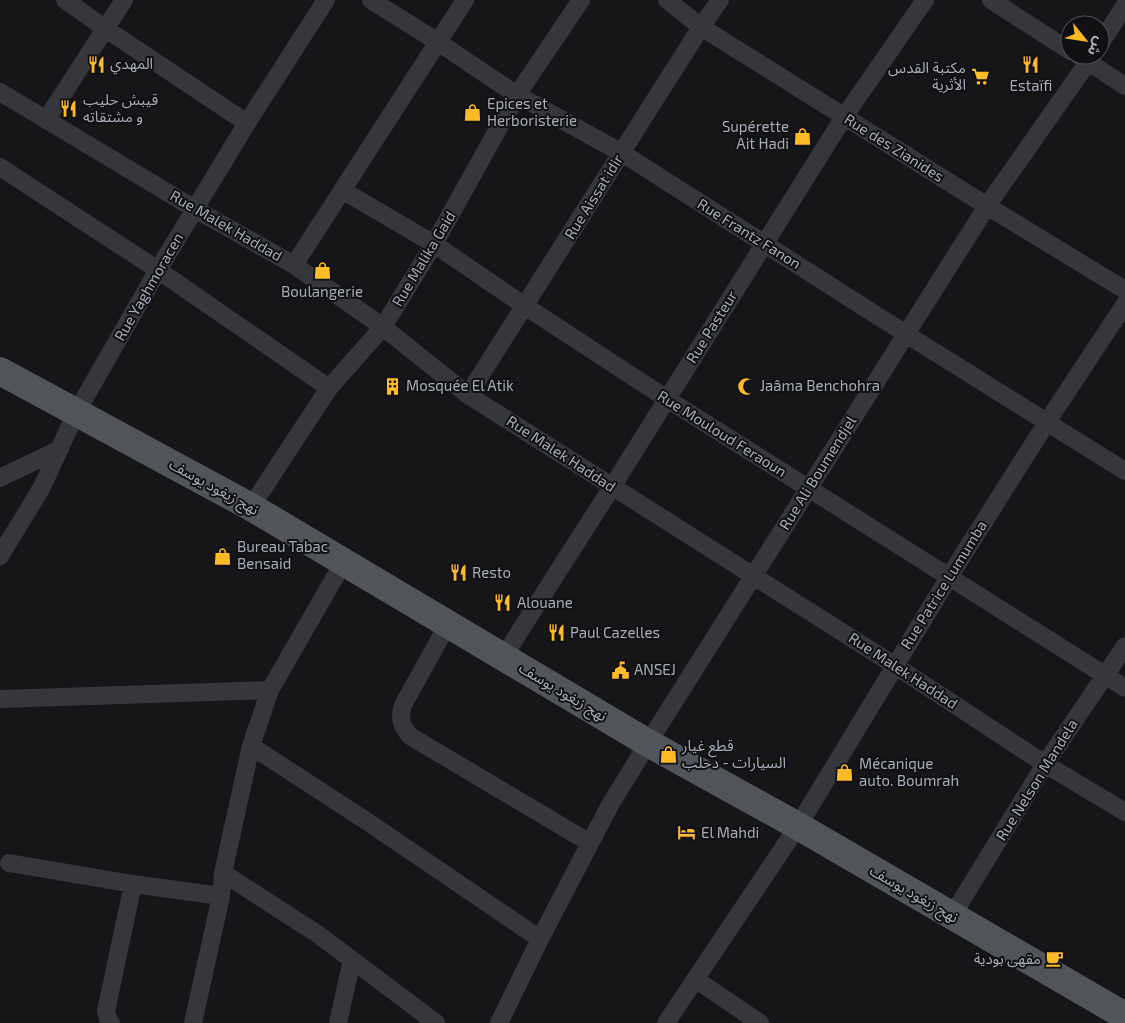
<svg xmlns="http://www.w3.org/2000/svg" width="1125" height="1023" font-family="'Exo 2','Noto Sans Arabic',sans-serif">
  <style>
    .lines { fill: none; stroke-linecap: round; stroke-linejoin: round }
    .minor { stroke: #36373d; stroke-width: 18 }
    .primary { stroke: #52545c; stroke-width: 28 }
    .labels { text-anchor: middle; stroke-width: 4; stroke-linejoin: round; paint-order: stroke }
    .poi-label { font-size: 15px; fill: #a6acb9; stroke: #111013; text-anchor: start }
    .street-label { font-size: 15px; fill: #a6acb9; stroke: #111013 }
  </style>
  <rect width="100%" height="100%" fill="#161518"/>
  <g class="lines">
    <!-- minor -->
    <path class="minor" d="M65 0 106 29 247 123
      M371 0 438 42 517 95 622 153 906 334 1125 471
      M667 0 701 27 987 206 1125 290
      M991 0 1070 51
      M1100 44 1125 5
      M1079 56 1125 86
      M0 92 195 209 294 265 383 327 468 395 894 665 1045 764 1125 812
      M46 120 124 0
      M0 167 158 270 329 388
      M342 190 434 244 525 306 667 399 1125 688
      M294 265 465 0
      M468 395 701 27 720 0
      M0 478 60 449
      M251 507 329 388 383 327 434 244 517 95 581 0
      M0 556 42 487 76 413 158 270 247 123 326 0
      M448 624 403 705C399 718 401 725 410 736L590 843
      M504 656 612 487 844 117 925 0
      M0 699 270 690 343 563
      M251 746 368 822 540 939 610 805 648 743 987 206 1093 55
      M9 863 133 884 221 896
      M223 873 319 935 436 1023
      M952 916 1045 764 1125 646
      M695 979 760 1023
      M111 1023 108 1019 106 1011 133 884
      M193 1023 221 896 223 873 251 746 270 690
      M338 1023 352 960
      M499 1023 540 939
      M666 1023 798 826 949 577 1047 422 1125 304"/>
    <!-- primary -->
    <path class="primary" d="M0 371 251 507 648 743 798 826 1125 1016"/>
  </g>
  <!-- icons -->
  <defs>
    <symbol id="restaurant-bare" viewBox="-9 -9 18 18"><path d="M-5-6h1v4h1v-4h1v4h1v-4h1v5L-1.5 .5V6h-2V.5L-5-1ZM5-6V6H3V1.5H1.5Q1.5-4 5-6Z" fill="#ffbb26" stroke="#111013" stroke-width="2.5" paint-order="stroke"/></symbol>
    <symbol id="supermarket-bare" viewBox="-9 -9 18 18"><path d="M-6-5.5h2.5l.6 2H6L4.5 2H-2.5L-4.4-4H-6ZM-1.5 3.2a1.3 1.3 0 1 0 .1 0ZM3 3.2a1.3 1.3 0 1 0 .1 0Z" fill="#ffbb26" stroke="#111013" stroke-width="2.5" paint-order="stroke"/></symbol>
    <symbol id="shop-bare" viewBox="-9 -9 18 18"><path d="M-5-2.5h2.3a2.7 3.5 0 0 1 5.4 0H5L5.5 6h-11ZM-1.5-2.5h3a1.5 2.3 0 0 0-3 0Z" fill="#ffbb26" stroke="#111013" stroke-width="2.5" paint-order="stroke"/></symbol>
    <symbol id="building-bare" viewBox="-9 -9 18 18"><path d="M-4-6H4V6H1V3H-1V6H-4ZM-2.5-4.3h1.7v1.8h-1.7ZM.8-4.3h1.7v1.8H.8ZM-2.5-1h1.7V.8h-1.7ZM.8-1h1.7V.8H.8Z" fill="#ffbb26" stroke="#111013" stroke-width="2.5" paint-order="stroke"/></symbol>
    <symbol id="mosque-bare" viewBox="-9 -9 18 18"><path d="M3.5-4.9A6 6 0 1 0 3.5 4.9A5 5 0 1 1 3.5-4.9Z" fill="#ffbb26" stroke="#111013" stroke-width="2.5" paint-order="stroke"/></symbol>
    <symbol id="civic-bare" viewBox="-9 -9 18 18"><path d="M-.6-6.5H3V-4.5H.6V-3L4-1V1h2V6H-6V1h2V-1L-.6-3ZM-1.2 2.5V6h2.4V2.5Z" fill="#ffbb26" stroke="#111013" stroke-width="2.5" paint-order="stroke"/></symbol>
    <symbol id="hotel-bare" viewBox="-9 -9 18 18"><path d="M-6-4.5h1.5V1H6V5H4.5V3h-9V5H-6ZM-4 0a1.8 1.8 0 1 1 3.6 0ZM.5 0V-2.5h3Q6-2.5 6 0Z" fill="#ffbb26" stroke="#111013" stroke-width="2.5" paint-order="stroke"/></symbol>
    <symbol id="cafe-bare" viewBox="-9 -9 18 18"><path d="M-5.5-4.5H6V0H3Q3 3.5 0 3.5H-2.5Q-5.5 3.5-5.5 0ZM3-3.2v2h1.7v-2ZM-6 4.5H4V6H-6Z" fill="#ffbb26" stroke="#111013" stroke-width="2.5" paint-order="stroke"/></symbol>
  </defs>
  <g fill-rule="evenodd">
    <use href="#restaurant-bare" x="84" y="52" width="25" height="25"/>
    <use href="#restaurant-bare" x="1018" y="52" width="25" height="25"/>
    <use href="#supermarket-bare" x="968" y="64" width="25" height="25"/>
    <use href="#restaurant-bare" x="56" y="96" width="25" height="25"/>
    <use href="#shop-bare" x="460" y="100" width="25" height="25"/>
    <use href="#shop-bare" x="790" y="124" width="25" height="25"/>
    <use href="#shop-bare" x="310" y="258" width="25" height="25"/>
    <use href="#building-bare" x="380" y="374" width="25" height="25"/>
    <use href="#mosque-bare" x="734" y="374" width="25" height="25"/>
    <use href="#shop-bare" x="210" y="544" width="25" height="25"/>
    <use href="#restaurant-bare" x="446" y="560" width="25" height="25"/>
    <use href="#restaurant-bare" x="490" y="590" width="25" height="25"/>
    <use href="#restaurant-bare" x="544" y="620" width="25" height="25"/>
    <use href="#civic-bare" x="608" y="658" width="25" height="25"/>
    <use href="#shop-bare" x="656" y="742" width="25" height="25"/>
    <use href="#shop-bare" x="832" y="760" width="25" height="25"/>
    <use href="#hotel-bare" x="674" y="820" width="25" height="25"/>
    <use href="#cafe-bare" x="1042" y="946" width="25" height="25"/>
  </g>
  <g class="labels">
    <!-- poi labels -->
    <g class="poi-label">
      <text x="110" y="69">المهدي</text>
      <text x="966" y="73" text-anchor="end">مكتبة القدس<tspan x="966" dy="17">الأثرية</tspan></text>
      <text x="1031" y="91" text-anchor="middle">Estaïfi</text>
      <text x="83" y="105">قيبش حليب<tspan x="83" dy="17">و مشتقاته</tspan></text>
      <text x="487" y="109">Epices et<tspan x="487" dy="17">Herboristerie</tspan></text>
      <text x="789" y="132" text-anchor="end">Supérette<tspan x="789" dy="17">Ait Hadi</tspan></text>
      <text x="322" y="297" text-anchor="middle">Boulangerie</text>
      <text x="406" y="391">Mosquée El Atik</text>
      <text x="760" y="391">Jaâma Benchohra</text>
      <text x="237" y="552">Bureau Tabac<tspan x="237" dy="17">Bensaid</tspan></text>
      <text x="472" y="578">Resto</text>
      <text x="517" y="608">Alouane</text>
      <text x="570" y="638">Paul Cazelles</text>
      <text x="634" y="675">ANSEJ</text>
      <text x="682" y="751">قطع غيار<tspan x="682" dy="17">السيارات - دحلب</tspan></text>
      <text x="859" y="769">Mécanique<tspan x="859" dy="17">auto. Boumrah</tspan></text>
      <text x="701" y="838">El Mahdi</text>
      <text x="1041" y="964" text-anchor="end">مقهى بودية</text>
    </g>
    <!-- street labels -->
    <g class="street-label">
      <text transform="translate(894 148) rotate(32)" y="5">Rue des Zianides</text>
      <text transform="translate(594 197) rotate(-58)" y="5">Rue Aissat idir</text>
      <text transform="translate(226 226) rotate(30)" y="5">Rue Malek Haddad</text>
      <text transform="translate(749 234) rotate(32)" y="5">Rue Frantz Fanon</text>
      <text transform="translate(424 259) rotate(-59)" y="5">Rue Malika Gaid</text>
      <text transform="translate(149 287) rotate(-60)" y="5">Rue Yaghmoracen</text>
      <text transform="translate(712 327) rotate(-58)" y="5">Rue Pasteur</text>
      <text transform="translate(722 434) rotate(32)" y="5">Rue Mouloud Feraoun</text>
      <text transform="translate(561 454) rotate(33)" y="5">Rue Malek Haddad</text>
      <text transform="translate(818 473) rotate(-58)" y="5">Rue Ali Boumendjel</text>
      <text transform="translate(214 487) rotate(29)" y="5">نهج زيغود يوسف</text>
      <text transform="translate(944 585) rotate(-58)" y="5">Rue Patrice Lumumba</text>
      <text transform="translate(903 671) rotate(33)" y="5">Rue Malek Haddad</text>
      <text transform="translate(563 692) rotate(31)" y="5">نهج زيغود يوسف</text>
      <text transform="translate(1037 780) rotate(-58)" y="5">Rue Nelson Mandela</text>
      <text transform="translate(914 894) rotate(30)" y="5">نهج زيغود يوسف</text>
    </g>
  </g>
  <!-- north arrow -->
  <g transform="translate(1085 40) rotate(120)"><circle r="24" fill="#111013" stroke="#4d4e55"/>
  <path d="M0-4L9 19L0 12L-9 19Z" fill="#ffbb26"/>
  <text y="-8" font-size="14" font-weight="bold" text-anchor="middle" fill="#a6acb9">ش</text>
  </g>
</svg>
